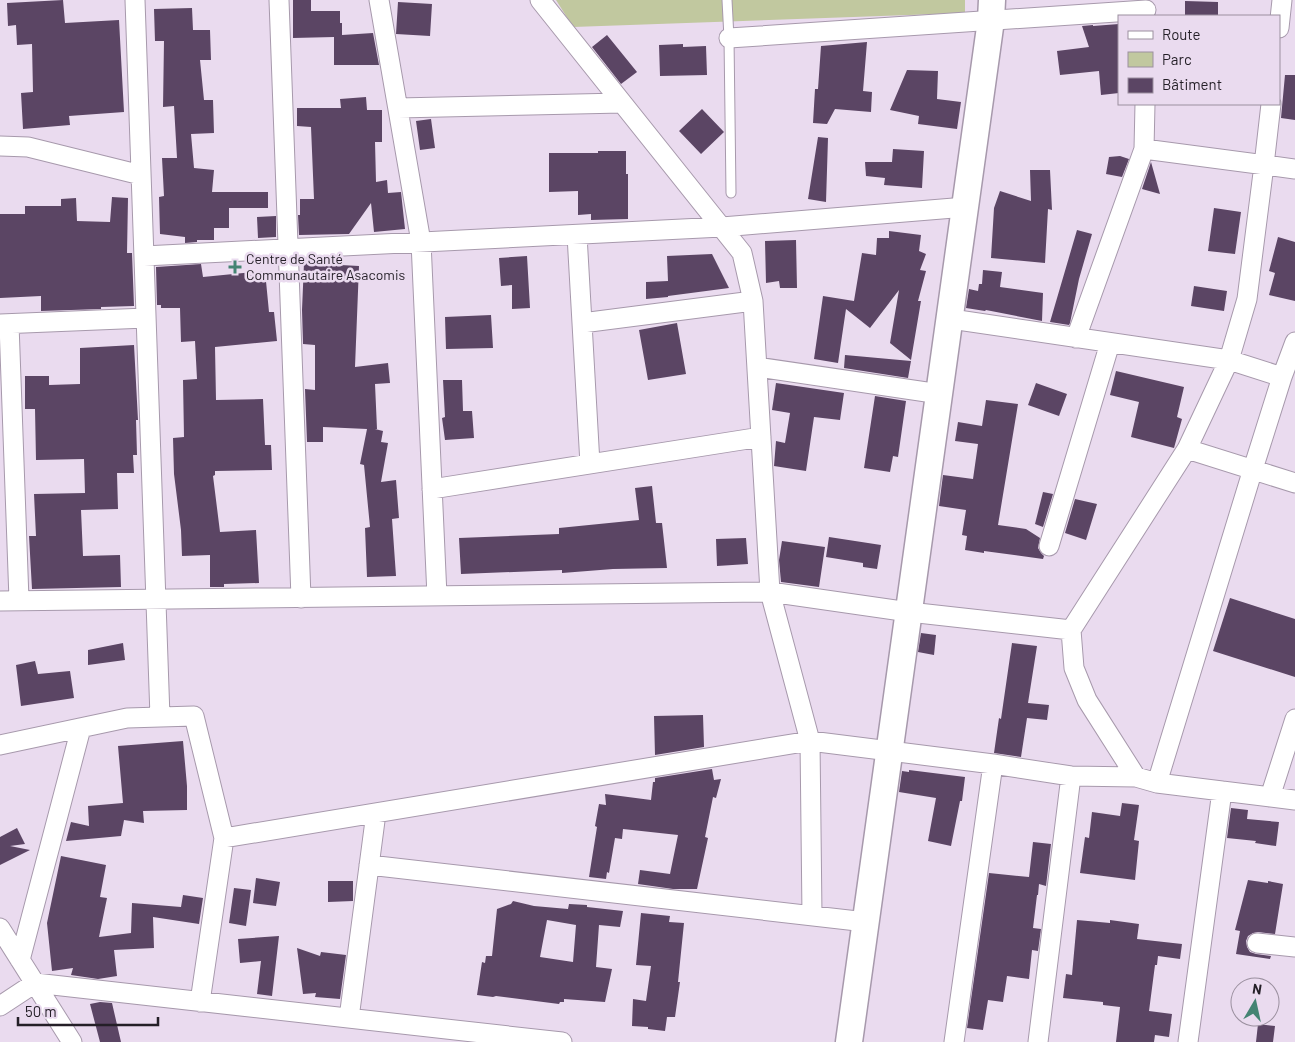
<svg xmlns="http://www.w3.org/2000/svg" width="1295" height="1042" font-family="Barlow,sans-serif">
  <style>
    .green { fill: #c1c89f }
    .building { fill: #5b4564; fill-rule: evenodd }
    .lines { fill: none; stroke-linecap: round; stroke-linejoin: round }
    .lane-casing { stroke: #a799ac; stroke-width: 11 }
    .street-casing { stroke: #a799ac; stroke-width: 21 }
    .secondary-casing { stroke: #a799ac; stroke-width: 29 }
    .lane { stroke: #fff; stroke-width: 9 }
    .street { stroke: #fff; stroke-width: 19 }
    .secondary { stroke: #fff; stroke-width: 26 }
    .poi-dot { fill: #448473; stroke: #eadbef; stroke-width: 2 }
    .labels { text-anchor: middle; stroke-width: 5; stroke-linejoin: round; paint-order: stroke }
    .poi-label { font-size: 14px; fill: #241f27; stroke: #eadbef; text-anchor: start }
  </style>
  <rect width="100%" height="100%" fill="#eadbef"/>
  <!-- green -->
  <path class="green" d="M556 0H965V13L573 27Z"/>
  <!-- building -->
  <path class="building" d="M63 0 65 23 119 20 124 112 69 116 70 125 23 129 21 93 33 92 32 44 17 45 16 25 8 26 7 3Z
    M293 0H311V11H340V23H342V35L373 33 379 65H334V37L293 38Z
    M1185 1 1218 2V16H1185Z
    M398 2 432 4 430 36 396 34Z
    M192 8 193 30H210L211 60H200L204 100H213L214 133 191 134 194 168 214 170 212 192H268V208H229V228H214V240H197V242L185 243V237L160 234 159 197 164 196 162 158H177L174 106 163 107 164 41H155L154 9Z
    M1119 24V93L1101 95 1099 71 1060 75 1057 51 1089 47 1082 26 1093 25V26Z
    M607 35 637 72 621 84 592 47Z
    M867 42 863 91 872 92 871 112 835 109 827 124 813 123 815 89H818L821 46Z
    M683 44V47L706 46 707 75 660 76 659 45Z
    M907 70 938 71 937 99 961 102 957 129 918 124 919 116 890 110Z
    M1285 75H1295V120L1281 118Z
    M366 97 367 110H382V142H375L376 182 387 180 388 193 401 192 405 229 374 232 371 203 349 234 299 235 298 215H300V199H314L311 127 297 126V108H341L340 99Z
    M702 109 724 132 701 154 679 131Z
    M431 119 435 148 420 150 416 121Z
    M818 137 828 138 826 202 808 199Z
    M893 149 924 151 922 188 884 185 885 178 866 176 865 162H892Z
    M598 151H626V174H628V219L591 220V214L578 215V191L549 192V153H598Z
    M1120 156 1129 159 1122 177 1106 174 1109 157Z
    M1151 162 1160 194 1142 189Z
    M1030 170H1050L1052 210 1048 209 1045 263 991 258 994 208 1000 191 1031 201Z
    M112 197 128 198 127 253H132L134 306 101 307V309L41 311V296L0 298V214H25V206H61V199L76 198 77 221 110 222Z
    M1214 208 1241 212 1235 254 1208 251Z
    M276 216V237L258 238 257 217Z
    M1077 230 1092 234 1079 279 1070 323 1069 325 1050 322Z
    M889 231 921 235 919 251 926 254 920 270 926 271 918 301H921L911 360 890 343 899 290 870 328 846 309 838 363 814 359 823 296 854 301 862 253 876 255 877 238H889Z
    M1278 237 1295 242V301L1269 295 1275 273 1269 271Z
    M796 240 797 288H780L779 281 766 283 765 241Z
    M712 254 729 288 668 296V297L646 299V282L668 281 667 256Z
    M527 256 530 308 512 309V285L501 286 499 258Z
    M304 263 359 266 355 367 388 363 390 383 375 384 377 429H375L383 431 381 442 388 443 381 482 396 480 399 518 392 519 396 576 367 577 365 528 370 527 364 465 360 464 367 429 323 427V442H307L305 389 315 390V345L303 344 302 310Z
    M201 264 203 277 265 271 269 312H274L277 341 215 347 216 400 263 399 265 445H271L272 470 215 471V475L213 476 220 532 256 530 259 583 224 584V587H210V555L182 556 181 530 174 474 173 438 184 437 183 380 197 379 195 341 181 342 180 308H161V305H157L156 267Z
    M983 270 1002 272 1000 287 1043 293 1042 321 986 310 985 311 966 308 969 289 978 291 979 284H982Z
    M1194 286 1227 291 1224 311 1191 306Z
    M491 315 493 348 446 349 445 317Z
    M677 323 686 374 648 380 639 330Z
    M134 345 138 420H136L137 455H133L134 473H117L118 509 81 510 83 556 120 555 121 587 32 589 29 536H36L34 494 85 493 84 459 36 460 35 409H25V376H49V385L80 384V348Z
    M845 355 911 361 908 378 844 368Z
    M1116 371 1184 387 1177 417 1182 419 1174 448 1131 437 1139 402 1110 395Z
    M443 380H462L463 411H472L474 438 445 440 442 418 445 417Z
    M776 383 844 393 840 420 814 417 806 471 774 466 776 441 785 443 790 413 772 410Z
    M1036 383 1067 394 1059 416 1028 405Z
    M875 396 906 401 898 457 893 456 890 472 864 468Z
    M986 400 1018 404 998 525 1026 529 1040 538 1038 548 1041 553 1044 556 1043 559 984 551V553L965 550 967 536 962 535 966 510 939 506 943 475 973 479 978 444 955 441 958 422 982 426Z
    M652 486 656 523H662L667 568 613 569 562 573V570L461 574 459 538 559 534V528L639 520 635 488Z
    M1043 492 1053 494 1043 527 1035 524Z
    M1075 499 1097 504 1086 540 1065 533Z
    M829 537 881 545 877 569 863 567V563L826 557Z
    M746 538 748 564 717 566 716 539Z
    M782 541 825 547 819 587 781 582 779 560Z
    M1230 598 1295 619V677L1213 651Z
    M921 633 936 635 934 655 918 652Z
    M123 643 125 660 88 665V650Z
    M1012 643 1037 646 1028 703 1049 705 1047 720 1027 718 1021 757 994 753 999 718 1001 719Z
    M35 661 38 674 70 671 74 698 21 706 16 665Z
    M703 715 704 747 655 755 654 716Z
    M183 741 187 786V810L143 811 144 823 124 820 121 836 66 841 71 822 89 826 88 806 123 803 118 746Z
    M712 769 714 780 721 779 716 798 713 797 705 837 708 838 697 889H673L638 884 640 870 670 874 678 835 623 829 622 839 615 838 609 873 607 872 606 879 589 877 597 827 595 826 599 804 606 805 605 794 651 800 653 782H655V778Z
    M909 770 965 777 962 801H960L951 846 928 841 936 798 899 792 902 771 909 772Z
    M1122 803 1139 805 1134 840 1139 841 1135 880 1080 873 1085 837 1089 838 1092 812 1120 816Z
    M1231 808 1248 810 1247 819 1279 822 1276 846 1255 843 1256 841 1227 838Z
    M17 828 25 844 10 846 30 850 0 865V837Z
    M1033 842 1051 844 1046 886 1039 884 1038 895H1037L1033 928 1041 929 1038 951 1032 950 1029 979 1007 976 1003 1002 988 1000 983 1030 967 1028 989 873 1029 877Z
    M61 856 106 865 100 897 107 898 99 937 131 933 132 903 181 907 183 895 203 898 199 924 153 917 154 948 114 950 117 976 98 979 71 975 73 968 52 971 47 923Z
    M256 878 280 882 276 906 253 903Z
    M1248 880 1268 883V881L1283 884 1275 934 1258 932 1253 933 1248 936 1246 941 1247 947 1250 952 1256 954 1271 956 1270 959 1236 954 1240 931 1235 930Z
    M328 881H353V901L328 902Z
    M234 888 251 890 246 926 229 923Z
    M513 901 534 906 568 909 569 904 587 905V907L623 911 620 927 599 925 596 967 612 969 605 1002 564 999V1002H560L559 1004 496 996 493 997 477 995 482 962 485 963 486 956H492L497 909 511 904ZM547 920 576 925 573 962 540 957Z
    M641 913 670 916 669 922 684 923 678 982H680L675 1017H667L665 1031 648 1029V1027L632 1026 633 999 646 1001 651 966 636 965Z
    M1077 920 1110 923V920L1139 924 1137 939 1182 944 1180 959 1158 956 1157 965H1155L1149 1011 1172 1014 1169 1037 1155 1035 1154 1042H1116L1120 1007 1103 1005V1002L1063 998 1066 974 1072 975Z
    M279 936 272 996 257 994 261 961 240 963 238 939Z
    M297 948 320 956 321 952 346 955 340 999 315 997 316 993 303 994Z
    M100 1002 112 1003 121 1042H100L90 1004Z
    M1258 1024 1275 1026 1273 1042H1256Z"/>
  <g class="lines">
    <defs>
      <path id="lane" d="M727 0 729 38 731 193"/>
      <path id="street" d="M135 0 160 717
        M279 0 301 598
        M379 0 421 242 437 596
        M540 0 742 253 753 301 770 592 810 741 812 915
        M1279 28 1282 0
        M729 38 1146 10
        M398 108 622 103
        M0 146 28 147 141 175
        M1144 149 1295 169
        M577 235 590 464
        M144 256 722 227 966 207
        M951 319 1229 360 1282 377
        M582 323 753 301
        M0 324 146 318
        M9 324 19 600
        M1076 338 1144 149 1145 104
        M757 367 940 394
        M1187 449 1295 483
        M432 489 761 437
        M1049 546 1110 343
        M0 601 770 592 909 612 1071 630
        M0 745 127 718 194 716 224 838 200 1002
        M1136 777 1087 700 1074 668 1071 630 1187 449 1229 360 1247 299 1264 165 1271 104
        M1157 783 1253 469 1282 377 1295 342
        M1270 797 1295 719
        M224 838 810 741 993 764 1071 776 1136 777 1157 783 1295 800
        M369 865 866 922
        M0 928 72 1042
        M1257 943 1295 947
        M20 960 81 728
        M0 1006 35 983 562 1042
        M349 1018 376 813
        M954 1042 993 764
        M1038 1042 1071 776
        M1188 1042 1222 791"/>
      <path id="secondary" d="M849 1042 991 20 992 0"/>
    </defs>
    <!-- lane casing -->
    <use href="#lane" class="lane-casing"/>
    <!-- street casing -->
    <use href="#street" class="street-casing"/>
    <!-- secondary casing -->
    <use href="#secondary" class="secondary-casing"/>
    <!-- lane -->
    <use href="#lane" class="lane"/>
    <!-- street -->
    <use href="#street" class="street"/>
    <!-- secondary -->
    <use href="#secondary" class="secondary"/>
  </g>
  <!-- markers -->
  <path class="poi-dot" d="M232.5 259.5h5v5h5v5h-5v5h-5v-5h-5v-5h5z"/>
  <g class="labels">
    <!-- poi labels -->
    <g class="poi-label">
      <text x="246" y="264">Centre de Santé<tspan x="246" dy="16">Communautaire Asacomis</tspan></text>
    </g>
  </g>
  <!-- legend -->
  <rect x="1118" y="15" width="162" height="90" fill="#eadbef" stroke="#9b909f"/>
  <rect x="1128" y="31" width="25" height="8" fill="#ffffff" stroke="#9b909f"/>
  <text x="1162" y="40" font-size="15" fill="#241f27">Route</text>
  <rect x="1128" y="52" width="25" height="15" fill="#c1c89f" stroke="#9b909f"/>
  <text x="1162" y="65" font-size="15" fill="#241f27">Parc</text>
  <rect x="1128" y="78" width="25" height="15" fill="#5b4564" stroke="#9b909f"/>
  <text x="1162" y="90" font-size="15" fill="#241f27">Bâtiment</text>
  <!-- north arrow -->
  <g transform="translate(1255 1002) rotate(9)"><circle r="24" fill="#eadbef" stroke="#9b909f"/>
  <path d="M0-4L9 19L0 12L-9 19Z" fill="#448473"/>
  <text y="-8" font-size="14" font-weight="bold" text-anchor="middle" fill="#241f27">N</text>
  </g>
  <!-- scale -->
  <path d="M18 1017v8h140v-8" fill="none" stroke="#241f27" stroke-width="2.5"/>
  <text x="25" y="1017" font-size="15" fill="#241f27" stroke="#eadbef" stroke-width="4" paint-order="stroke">50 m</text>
</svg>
